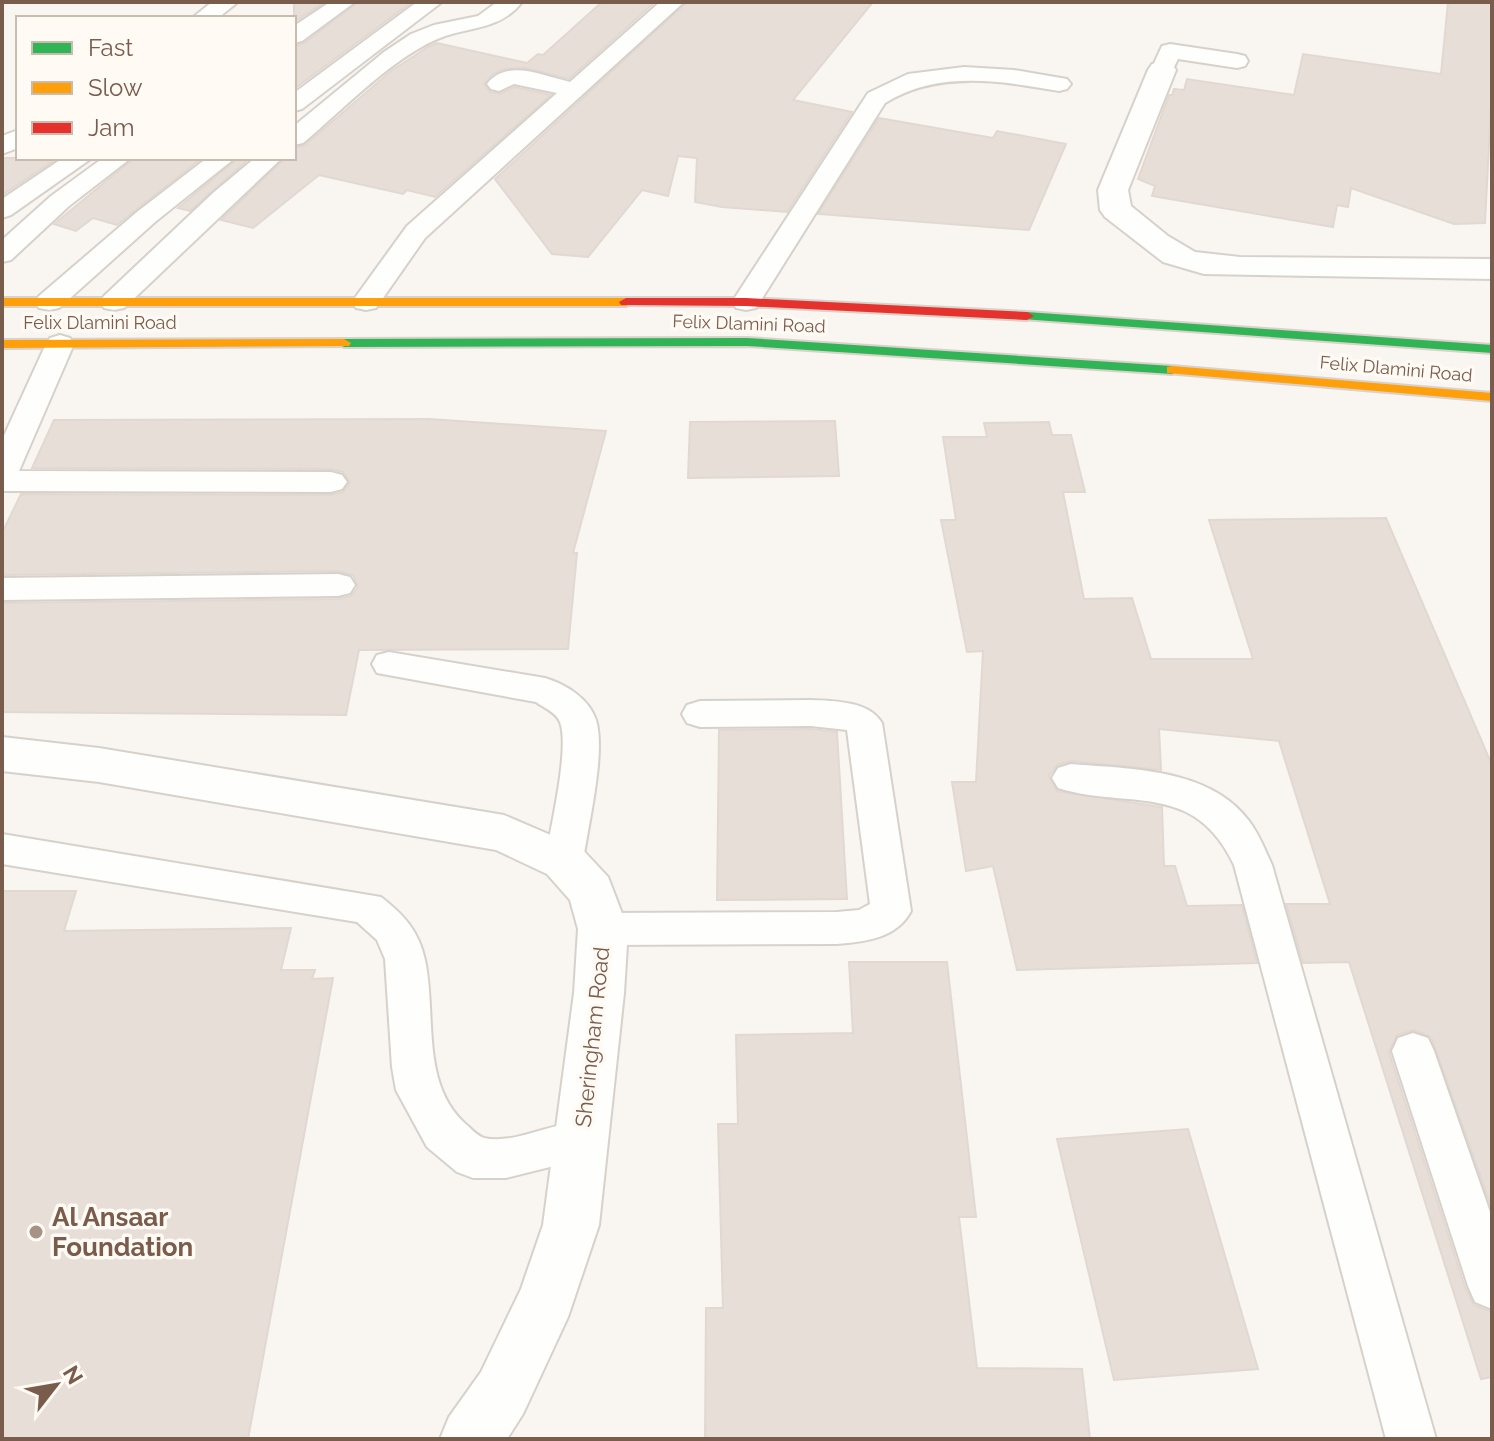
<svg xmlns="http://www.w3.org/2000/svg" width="1494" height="1441" font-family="Raleway,sans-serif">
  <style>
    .building { fill: #e6ded7; stroke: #e2d8d2; stroke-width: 2 }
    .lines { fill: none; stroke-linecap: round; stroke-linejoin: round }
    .lane-casing { stroke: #d7d1cb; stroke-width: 4 }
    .street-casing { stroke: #d7d1cb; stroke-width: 4 }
    .fast-casing { stroke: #d9d2cb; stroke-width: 4 }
    .slow-casing { stroke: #d9d2cb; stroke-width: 4 }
    .jam-casing { stroke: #d9d2cb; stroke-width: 4 }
    .lane { fill: #fefefd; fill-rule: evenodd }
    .street { fill: #fefefd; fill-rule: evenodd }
    .fast { fill: #30b455; fill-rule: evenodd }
    .slow { fill: #ff9f0a; fill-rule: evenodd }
    .jam { fill: #e5322d; fill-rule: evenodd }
    .poi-dot { fill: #a69286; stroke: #fffaf3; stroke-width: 3 }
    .labels { text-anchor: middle; stroke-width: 7; stroke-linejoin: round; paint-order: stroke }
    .far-street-label { font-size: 18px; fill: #7a5c4d; stroke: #fffaf3 }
    .street-label { font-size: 22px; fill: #7a5c4d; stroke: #fffaf3 }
    .near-poi-label { font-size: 26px; font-weight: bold; fill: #7a5c4d; stroke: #fffaf3; text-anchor: start }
  </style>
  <rect width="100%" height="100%" fill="#f9f5f0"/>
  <!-- building -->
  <path class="building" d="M294 2H325L294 22Z
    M358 2H412L294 89V46L304 43Z
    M602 2H655L569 79 526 68 504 69 493 74 484 84 490 92 500 94 514 87 551 95 435 197 407 190 403 194 319 175 253 228 221 220 285 158H294V148L305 145 391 71 428 47 437 43 527 63 538 54 543 55Z
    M687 2H873L793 100 852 112 787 212 722 207 695 202 697 158 678 156 668 196 642 190 588 257 552 254 495 179Z
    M1448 2H1492V86L1485 223 1454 224 1351 188 1348 207 1337 205 1333 227 1152 196 1155 186 1138 179 1169 95H1172L1174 89 1184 90 1187 79 1294 95 1303 54 1441 74Z
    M879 118 993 138 997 131 1066 144 1029 230 818 214Z
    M2 158H58L2 195Z
    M134 158H202L117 225 93 218 76 231 54 224Z
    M238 158H250L190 211 178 208Z
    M429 419 606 431 573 553H577L568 649 359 650 346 715 2 712V603L338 599 351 596 358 587 353 575 338 571 2 575V533L21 494 331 495 343 492 350 482 343 472 331 469 32 468 54 420Z
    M835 421 839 476 688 478 690 422Z
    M1049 422 1052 435H1071L1085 492H1063L1084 599 1132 598 1151 659H1253L1209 520 1386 518 1492 765V1209L1431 1037 1414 1030 1397 1035 1389 1052 1465 1287 1474 1305 1492 1312V1377L1481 1379 1349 962 1303 963 1286 904H1330L1279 741 1159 729 1161 770 1071 761 1057 765 1049 776 1057 791 1162 807 1164 866H1175L1187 906 1242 905 1257 963 1017 970 993 866 966 871 952 782H976L983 651 967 652 941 520H956L943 437H987L984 423Z
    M811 729 837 732 847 899 717 900 719 730Z
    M2 891H76L64 931 291 928 281 970H315L312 979 333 978 248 1439H2Z
    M849 962H947L976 1217H959L977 1368 1082 1369 1090 1439H705L706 1308H723L718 1124H738L736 1035 853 1033Z
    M1188 1129 1258 1369 1114 1380 1057 1139Z"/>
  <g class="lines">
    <defs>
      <path id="lane" d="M212 2H238L218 18H192Z
        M330 2H355L302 41 294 43V26Z
        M417 2H442L302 109 294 111V93Z
        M497 2H522C502 28 473 27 445 36 395 54 344 109 303 143L294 145V126L384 52 411 34 434 25 478 16Z
        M660 2H684L425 238 376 308 366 310 356 308 352 302 407 226 557 93 514 84 499 91 491 89 487 84C507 58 543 76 570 82Z
        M1170 44 1237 54 1245 56 1248 61 1245 66 1237 68 1178 59 1170 75H1154L1151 70 1162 46Z
        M964 67 1014 70 1067 79 1071 84 1067 89 1059 91C1001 81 938 70 885 103L756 308 746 310 736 308 732 302 868 93 908 74Z
        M18 130V148L2 154V136Z
        M63 158H92L11 215 2 218V199Z
        M103 158H131L69 206 11 260 2 262V240L51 196Z
        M207 158H235L155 222 59 308 49 310 39 308 35 302 39 296 137 212Z
        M255 158H282L124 308 114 310 104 308 100 302 104 296 213 193Z
        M60 335 70 338 74 344 19 471 331 472 342 475 347 482 342 489 331 492 2 491V440L46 344 50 338Z
        M338 574 350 577 355 585 350 593 338 596 2 600V578Z
        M389 652 545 678C565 684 589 698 596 720 606 752 588 826 583 861L578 872 564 876 550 872 545 861C550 830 570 748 560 722 557 713 543 707 536 702L377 673 372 664 377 655Z
        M811 700C835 701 869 701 882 723L911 911C897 938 865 942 837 944L603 945 589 941 583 929 589 917 603 913 837 912 859 910 870 904 847 730 811 726 700 727 687 723 682 714 687 705 700 701Z
        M1071 764C1130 769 1210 768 1249 821 1259 834 1265 850 1272 865L1436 1439H1386L1234 865C1194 780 1129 810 1058 788L1052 778 1058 768Z
        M2 834 381 897C403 914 419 931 425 960 437 1016 419 1086 469 1127 473 1131 478 1136 484 1138 522 1146 560 1113 598 1127L604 1141 598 1155 506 1178H473L457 1172 427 1147 396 1090 392 1067 385 959 377 940 357 922 2 864Z
        M1413 1033 1428 1038 1434 1051 1492 1218V1309L1475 1302 1468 1286 1392 1051 1398 1038Z"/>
      <path id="street" d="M1162 62 1172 64 1176 70 1128 190 1131 206 1168 236 1195 252 1240 257 1492 259V279L1204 274 1163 262 1105 217 1100 210 1098 190 1148 70 1152 64Z
        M2 737 99 748 504 815 581 848 608 877 628 929 624 993 599 1225 568 1317 523 1414 507 1439H440L449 1417 481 1372 521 1289 543 1225 574 993 578 929 570 900 547 874 496 850 99 782 2 771Z"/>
      <path id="fast" d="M1027 312 1492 345V353L1022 319 1020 316Z
        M747 338 1172 366 1179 370 1172 374 747 346 344 347 337 343 344 339Z"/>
      <path id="slow" d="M2 298H626L633 302 626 306H2Z
        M344 339 351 343 349 346 2 348V340Z
        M1172 366 1492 393V401L1167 373V367Z"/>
      <path id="jam" d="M626 298H746L1027 312 1034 316 1027 320 746 306 621 305 619 302Z"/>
    </defs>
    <!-- lane casing -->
    <use href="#lane" class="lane-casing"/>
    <!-- street casing -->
    <use href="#street" class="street-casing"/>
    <!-- fast casing -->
    <use href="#fast" class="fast-casing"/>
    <!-- slow casing -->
    <use href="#slow" class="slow-casing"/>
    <!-- jam casing -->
    <use href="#jam" class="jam-casing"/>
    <!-- lane -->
    <use href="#lane" class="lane"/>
    <!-- street -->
    <use href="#street" class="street"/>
    <!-- fast -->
    <use href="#fast" class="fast"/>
    <!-- slow -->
    <use href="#slow" class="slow"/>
    <!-- jam -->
    <use href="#jam" class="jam"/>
  </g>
  <!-- markers -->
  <circle class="poi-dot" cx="36" cy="1232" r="8"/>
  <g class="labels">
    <!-- far-street labels -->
    <g class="far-street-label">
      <text x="100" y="329">Felix Dlamini Road</text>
      <text transform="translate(749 324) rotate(2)" y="6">Felix Dlamini Road</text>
      <text transform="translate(1396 369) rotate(5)" y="6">Felix Dlamini Road</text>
    </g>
    <!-- street labels -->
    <g class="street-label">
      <text transform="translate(592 1037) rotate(-84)" y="8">Sheringham Road</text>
    </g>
    <!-- near-poi labels -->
    <g class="near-poi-label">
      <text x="52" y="1226">Al Ansaar<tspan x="52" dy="30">Foundation</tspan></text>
    </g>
  </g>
  <!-- border -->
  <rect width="1494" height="1441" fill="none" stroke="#7a5c4d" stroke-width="8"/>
  <!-- legend -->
  <rect x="16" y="16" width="280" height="144" fill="#fffaf3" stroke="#cabbb1" stroke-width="2"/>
  <rect x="32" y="42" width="40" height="12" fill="#30b455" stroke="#cabbb1" stroke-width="2"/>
  <text x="88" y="56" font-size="24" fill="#7a5c4d">Fast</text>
  <rect x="32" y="82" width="40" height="12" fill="#ff9f0a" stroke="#cabbb1" stroke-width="2"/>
  <text x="88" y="96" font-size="24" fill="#7a5c4d">Slow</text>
  <rect x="32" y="122" width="40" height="12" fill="#e5322d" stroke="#cabbb1" stroke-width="2"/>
  <text x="88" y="136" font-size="24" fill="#7a5c4d">Jam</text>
  <!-- north arrow -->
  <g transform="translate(56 1385) rotate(59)" stroke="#fffaf3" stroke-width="6" paint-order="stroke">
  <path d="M0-6L14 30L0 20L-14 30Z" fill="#7a5c4d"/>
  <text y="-12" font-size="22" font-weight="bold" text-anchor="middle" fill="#7a5c4d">N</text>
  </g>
</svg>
